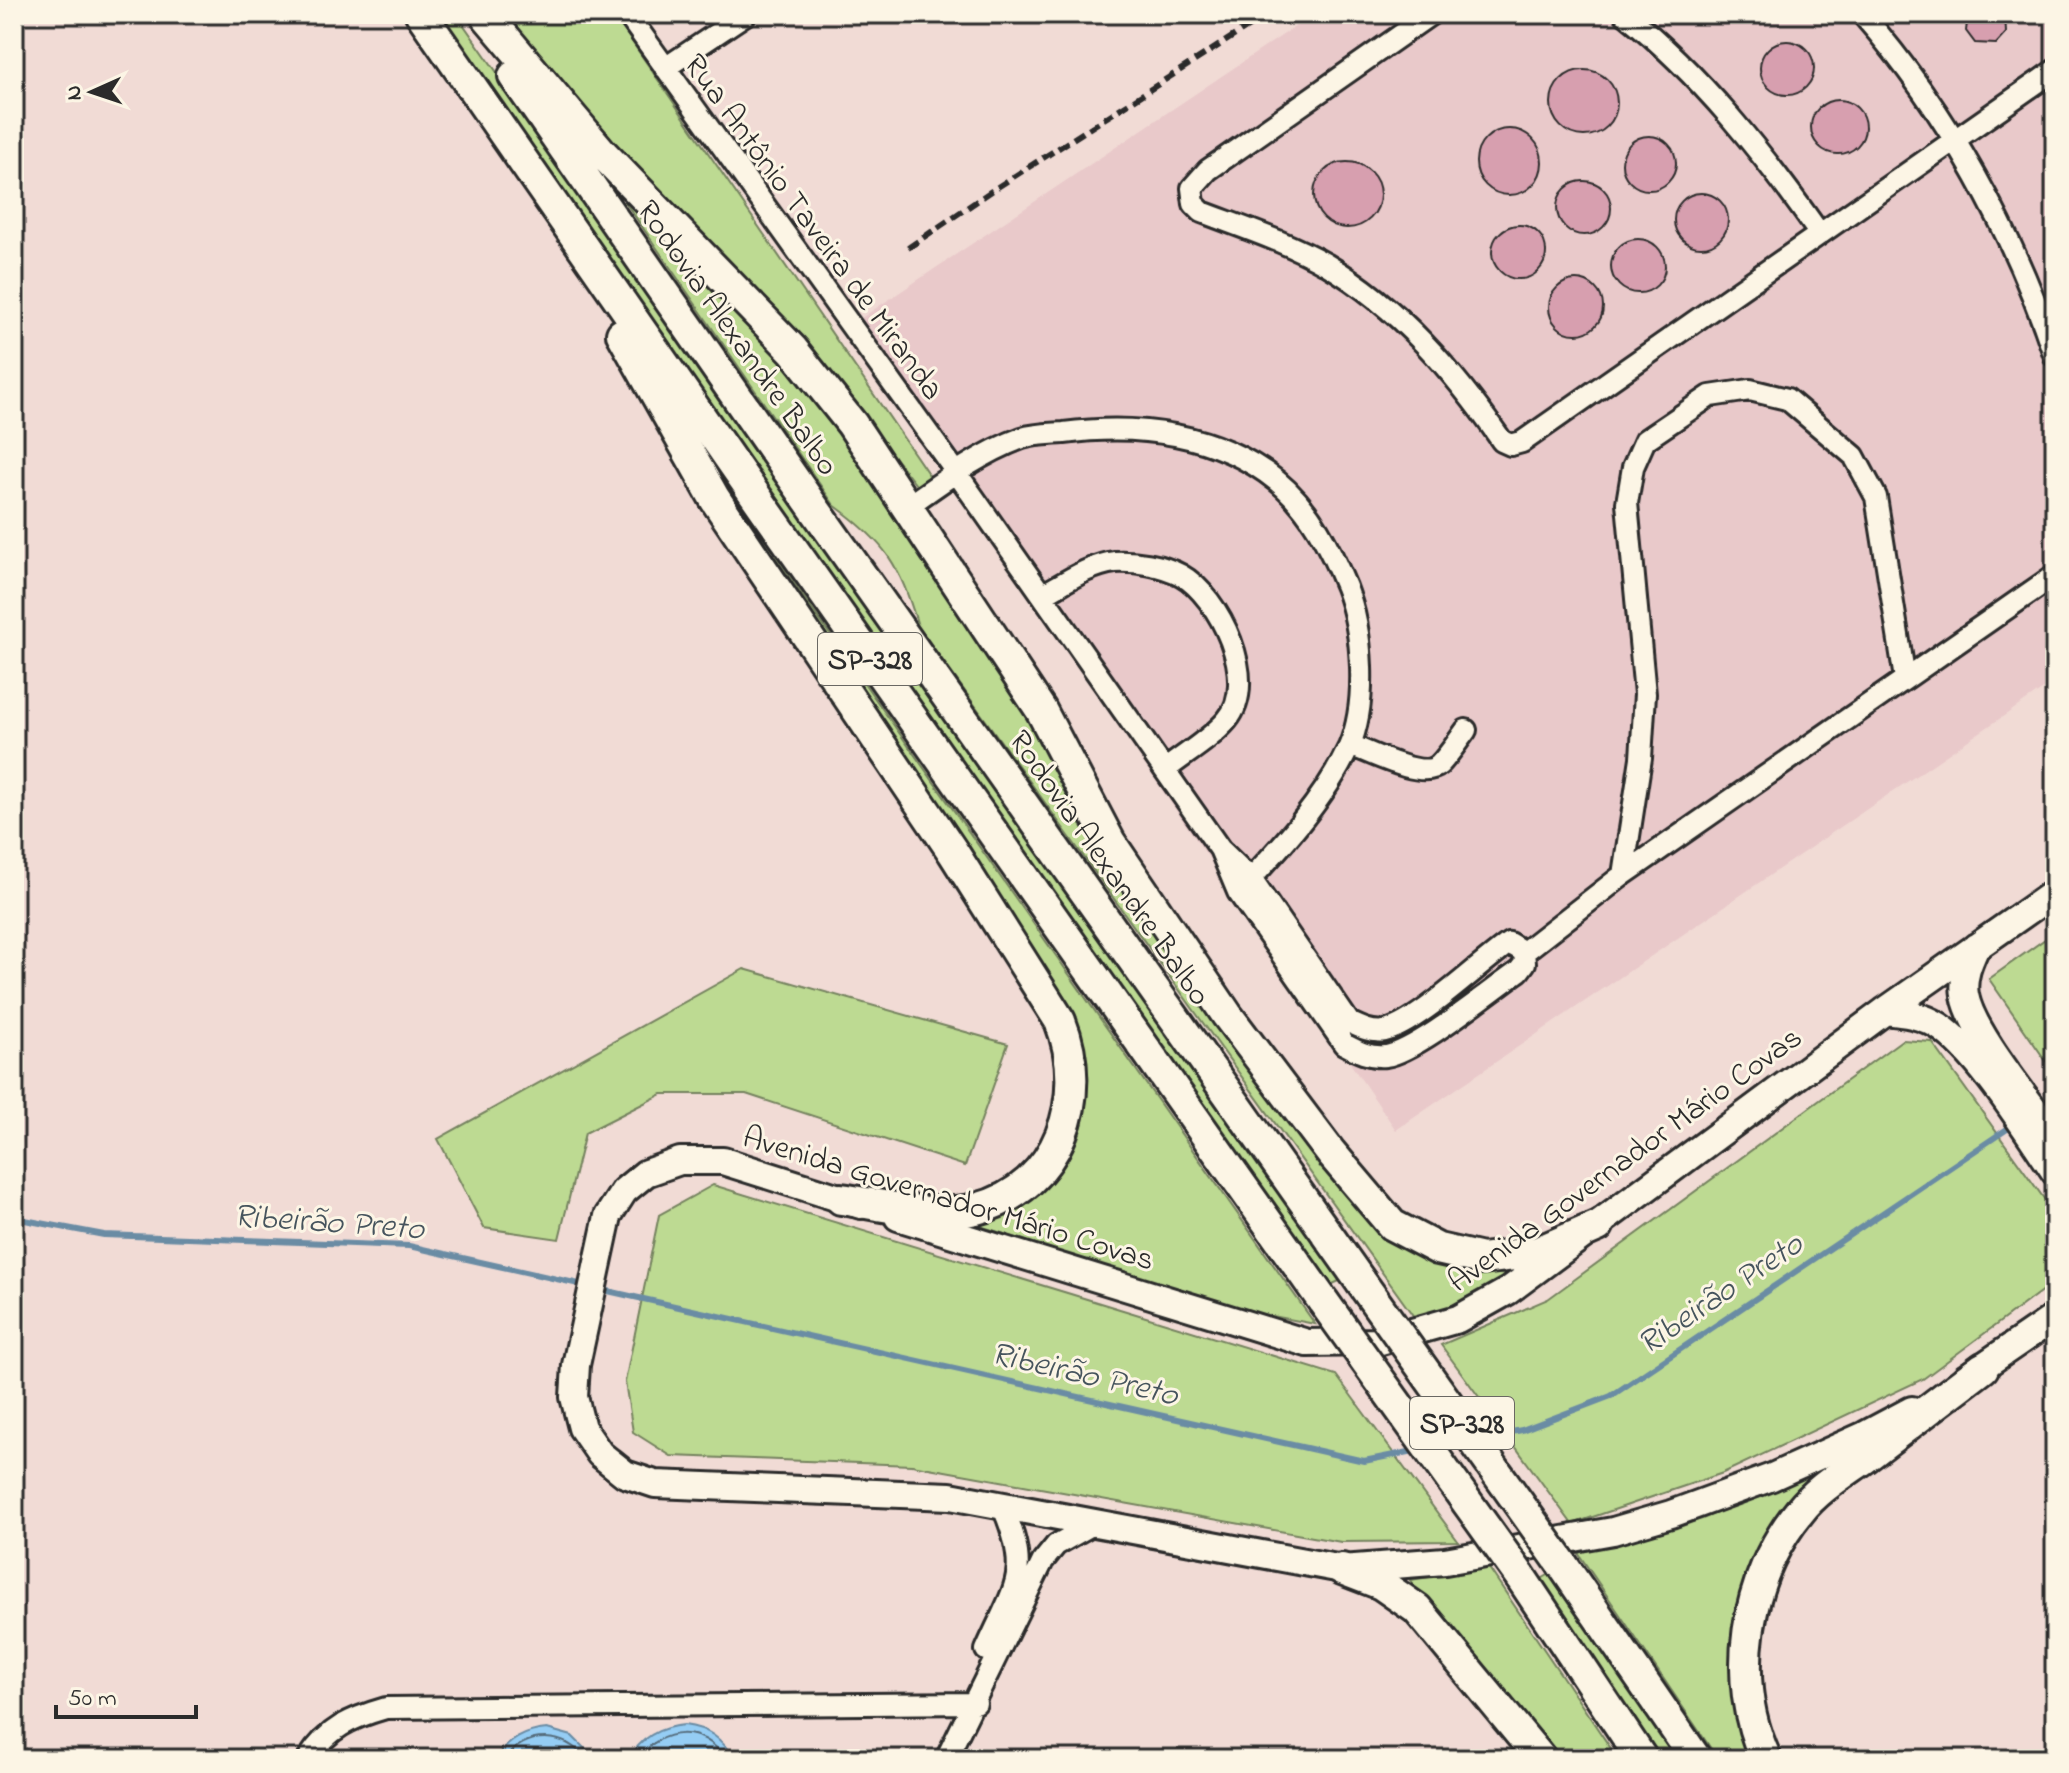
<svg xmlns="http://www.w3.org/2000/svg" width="2069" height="1773" font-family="'Indie Flower',sans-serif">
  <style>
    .built { fill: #e9c9ca }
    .green { fill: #bdda92; stroke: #74825e; stroke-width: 2 }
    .water { fill: #95cdf4; stroke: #6b8ca4; stroke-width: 2 }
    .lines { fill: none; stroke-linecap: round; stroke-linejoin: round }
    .shore { stroke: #556c7b; stroke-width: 2 }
    .stream { stroke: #6b8ca4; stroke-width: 6 }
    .building { fill: #d79faf; stroke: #2b2b2b; stroke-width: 2 }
    .minor-casing { stroke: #2b2b2b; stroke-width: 26 }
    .major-casing { stroke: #2b2b2b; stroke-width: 32 }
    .highway-casing { stroke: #2b2b2b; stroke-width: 36 }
    .minor { stroke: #fcf5e5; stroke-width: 20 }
    .major { stroke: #fcf5e5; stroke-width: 26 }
    .highway { stroke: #fcf5e5; stroke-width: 30 }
    .rail { stroke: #2b2b2b; stroke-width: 6; stroke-dasharray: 12 6; stroke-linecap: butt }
    .highway-bridge-casing { stroke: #2b2b2b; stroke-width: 36; stroke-linecap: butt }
    .highway-bridge { stroke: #fcf5e5; stroke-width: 30 }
    .labels { text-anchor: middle; stroke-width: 6; stroke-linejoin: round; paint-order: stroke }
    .shield { fill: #fcf5e5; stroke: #6a6863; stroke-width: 2 }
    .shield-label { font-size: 30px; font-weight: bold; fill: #2b2b2b }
    .street-label { font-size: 32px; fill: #2b2b2b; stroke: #fcf5e5 }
    .water-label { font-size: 34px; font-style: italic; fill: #46545d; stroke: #fcf5e5 }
  </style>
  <rect width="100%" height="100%" fill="#f1dbd5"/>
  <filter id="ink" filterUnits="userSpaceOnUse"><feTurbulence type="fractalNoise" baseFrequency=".0125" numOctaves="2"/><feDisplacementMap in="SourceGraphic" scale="16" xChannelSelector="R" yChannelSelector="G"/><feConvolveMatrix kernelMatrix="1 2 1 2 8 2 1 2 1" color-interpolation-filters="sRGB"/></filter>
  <g filter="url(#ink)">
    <!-- built -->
    <path class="built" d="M1314 14H2055V681L1396 1130 845 329Z"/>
    <!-- green -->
    <path class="green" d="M432 14H456L1344 1279 1328 1286Z
      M506 14H613L933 481 921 488 916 485 807 345 661 199 544 68Z
      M630 200 785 360 820 402 1388 1237C1426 1263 1467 1276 1513 1274L1460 1304 1417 1321 918 626C899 564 887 544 834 505L625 202Z
      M715 471 1315 1324 1273 1316 1270 1321 980 1226C1000 1216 1022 1207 1039 1193 1090 1150 1097 1083 1077 1024L752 536Z
      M2055 932V1074L1989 979Z
      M744 969 1008 1044 965 1166 746 1094H662L585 1133 559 1239 484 1228 438 1139Z
      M1902 1040 1932 1042 2055 1214V1281L1923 1379 1723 1473 1572 1524 1441 1345 1548 1299Z
      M713 1185 1336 1375 1458 1541 1341 1542 912 1465 671 1456 633 1432 625 1382 659 1215Z
      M1842 1461 1754 1567 1757 1759H1718L1578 1553 1702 1519Z
      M1489 1568 1618 1759H1554L1421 1600 1410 1580Z
      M1555 1571 1683 1759H1658L1538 1581Z"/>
    <!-- water -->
    <path class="water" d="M684 1725C708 1728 722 1738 734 1759H629C641 1737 659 1727 684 1725Z
      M547 1729 572 1736 595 1759H495C509 1740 524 1731 547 1729Z"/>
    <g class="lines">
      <!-- shore -->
      <path class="shore" d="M505 1759C527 1730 564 1732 586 1759
        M638 1759C660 1727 704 1724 725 1759"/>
      <!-- stream -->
      <path class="stream" d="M2041 1106 2055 1097
        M14 1218 104 1235 409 1246 588 1286
        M599 1289 1364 1461 1419 1450
        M1485 1437 1522 1430 1611 1396 2016 1123
        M1438 1447 1462 1442"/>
    </g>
    <!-- building -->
    <path class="building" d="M1968 14H2005L2006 33 1996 44 1975 43 1966 31Z
      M1760 68a27 27 0 1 1 54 0a27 27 0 1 1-54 0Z
      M1551 103a33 33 0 1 1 66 0a33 33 0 1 1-66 0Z
      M1811 127a27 27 0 1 1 54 0a27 27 0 1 1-54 0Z
      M1476 162a33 33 0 1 1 66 0a33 33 0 1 1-66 0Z
      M1622 163a27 27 0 1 1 54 0a27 27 0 1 1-54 0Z
      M1314 195a33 33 0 1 1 66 0a33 33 0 1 1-66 0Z
      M1557 208a27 27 0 1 1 54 0a27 27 0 1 1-54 0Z
      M1674 220a27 27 0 1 1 54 0a27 27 0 1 1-54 0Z
      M1492 252a27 27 0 1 1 54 0a27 27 0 1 1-54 0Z
      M1611 266a27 27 0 1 1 54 0a27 27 0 1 1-54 0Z
      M1549 307a27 27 0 1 1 54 0a27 27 0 1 1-54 0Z"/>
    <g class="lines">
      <defs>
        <path id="minor" d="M627 14 956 472 1220 849 1251 879 1349 1022C1361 1028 1372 1033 1385 1031 1417 1024 1480 963 1509 943L1524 952 1525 963 1519 971C1490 991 1417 1051 1386 1056 1370 1058 1357 1051 1344 1044L1238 892 1220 849
          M1431 14 1208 170 1192 188 1194 204 1202 212C1244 228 1287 242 1326 264 1400 308 1454 372 1502 441L1511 445 1522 442 2055 70
          M1625 14C1701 75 1763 153 1819 233
          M1862 14C1948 112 2014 233 2055 357
          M665 68 746 14
          M908 506C943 481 981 453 1022 438 1035 434 1051 434 1064 433 1138 423 1218 433 1277 481 1311 509 1330 548 1346 587 1363 631 1368 703 1349 747 1325 799 1282 846 1243 887
          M1042 595C1064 583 1089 565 1115 562 1136 561 1162 565 1181 575 1219 596 1260 681 1227 720 1211 739 1185 754 1165 770
          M1350 745C1369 752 1423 780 1439 765 1449 755 1458 741 1466 730
          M1623 875 1641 758 1645 694 1627 503 1633 467 1645 440 1710 396 1750 390 1787 399 1854 456 1876 497 1905 679
          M1524 952 1623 875 2055 575
          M986 1650C1015 1584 1032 1575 1002 1505
          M308 1759C328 1728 351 1718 386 1708L976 1703
          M946 1759 1043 1561 1056 1545 1095 1523"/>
        <path id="major" d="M1976 947C1969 962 1962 978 1965 995 1971 1032 2032 1104 2055 1138
          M1885 1011C1904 1013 1922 1015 1939 1026 1980 1054 2026 1130 2055 1172
          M861 1205 723 1161H680L646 1173 624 1191 608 1216 576 1365 574 1397 582 1428 600 1454 625 1474 655 1484 950 1496 1342 1569 1445 1561 1613 1531 1671 1514 1772 1477 1865 1435 1912 1410
          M898 1217 1307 1343 1377 1342 1458 1319 1508 1291 1885 1011 2055 892
          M1966 1378 2055 1317"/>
        <path id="highway" d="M421 14 764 508 1323 1301
          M485 14 603 154 793 350 852 424 1041 710 1110 842 1227 1015 1331 1153 1392 1225 1438 1249 1482 1259 1538 1252 1598 1226
          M514 76 816 511 1361 1282
          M622 334 715 499 953 852 1060 1021C1090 1096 1060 1188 976 1209 933 1219 884 1205 841 1199
          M1562 1564 1696 1759
          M1342 1569 1381 1584 1417 1609 1541 1759
          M1520 1576 1642 1759
          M1766 1759C1729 1680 1745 1578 1800 1511 1817 1489 1844 1473 1866 1457 1905 1427 1944 1398 1983 1368"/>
      </defs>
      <!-- minor casing -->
      <use href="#minor" class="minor-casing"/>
      <!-- major casing -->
      <use href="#major" class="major-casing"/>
      <!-- highway casing -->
      <use href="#highway" class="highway-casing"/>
      <!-- minor -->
      <use href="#minor" class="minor"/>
      <!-- major -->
      <use href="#major" class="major"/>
      <!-- highway -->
      <use href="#highway" class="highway"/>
      <!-- rail -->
      <path class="rail" d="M908 248 993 190 1268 14"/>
      <defs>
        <path id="highway-bridge" d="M1361 1282 1562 1564
          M1323 1301 1520 1576"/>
      </defs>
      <!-- highway-bridge casing -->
      <use href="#highway-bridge" class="highway-bridge-casing"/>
      <!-- highway-bridge -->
      <use href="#highway-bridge" class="highway-bridge"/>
    </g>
  </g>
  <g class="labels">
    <!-- shield labels -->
    <g class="shield">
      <rect x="818" y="633" width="104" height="52" rx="6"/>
      <rect x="1410" y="1397" width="104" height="52" rx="6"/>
    </g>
    <g class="shield-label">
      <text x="870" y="669">SP-328</text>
      <text x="1462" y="1433">SP-328</text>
    </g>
    <!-- street labels -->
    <g class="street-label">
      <text transform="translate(815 226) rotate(54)" y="11">Rua Antônio Taveira de Miranda</text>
      <text transform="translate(739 337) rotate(55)" y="11">Rodovia Alexandre Balbo</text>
      <text transform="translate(1111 867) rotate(55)" y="11">Rodovia Alexandre Balbo</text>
      <text transform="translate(1624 1158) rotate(-36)" y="11">Avenida Governador Mário Covas</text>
      <text transform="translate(949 1197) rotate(17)" y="11">Avenida Governador Mário Covas</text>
    </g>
    <!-- water labels -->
    <g class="water-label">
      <text transform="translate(329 1220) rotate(4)" y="12">Ribeirão Preto</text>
      <text transform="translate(1719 1292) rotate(-34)" y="12">Ribeirão Preto</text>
      <text transform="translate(1085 1372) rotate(13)" y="12">Ribeirão Preto</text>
    </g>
  </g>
  <!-- margin -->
  <rect width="2069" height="1773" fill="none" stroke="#fcf5e5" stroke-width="48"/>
  <rect x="24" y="24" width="2021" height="1725" fill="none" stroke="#2b2b2b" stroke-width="3" filter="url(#ink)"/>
  <!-- north arrow -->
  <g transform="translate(92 92) rotate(267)" stroke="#fcf5e5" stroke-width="6" paint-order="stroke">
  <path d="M0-6L14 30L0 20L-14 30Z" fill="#2b2b2b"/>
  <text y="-12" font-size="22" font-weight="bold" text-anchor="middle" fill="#2b2b2b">N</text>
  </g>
  <!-- scale -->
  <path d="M56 1705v12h140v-12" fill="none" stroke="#2b2b2b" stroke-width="4"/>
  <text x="68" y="1705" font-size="24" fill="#2b2b2b" stroke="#fcf5e5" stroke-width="6" paint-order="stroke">50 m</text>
</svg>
